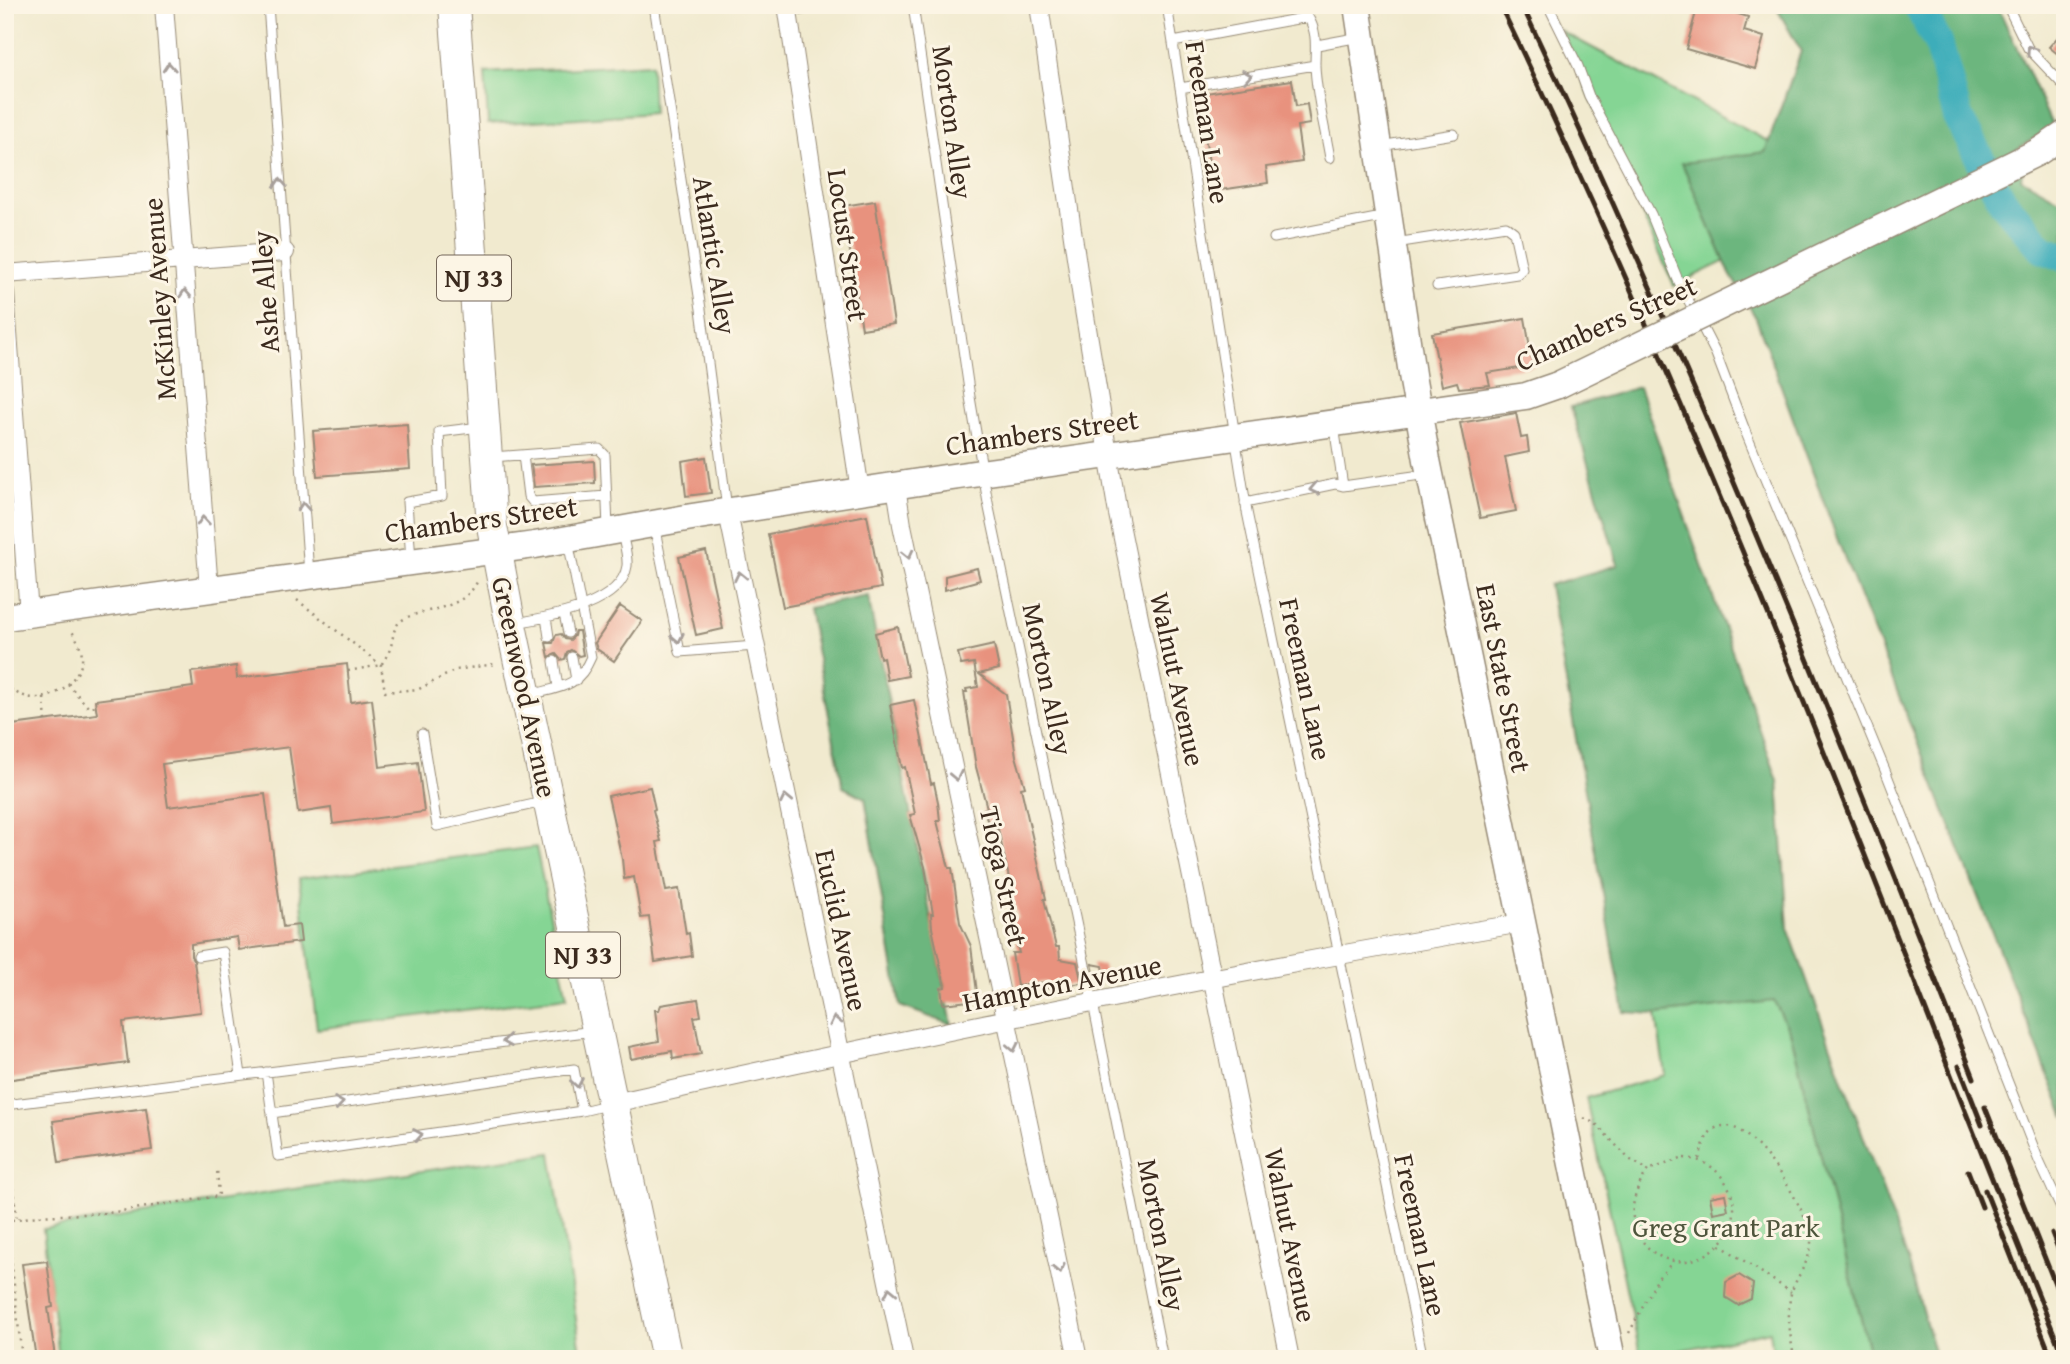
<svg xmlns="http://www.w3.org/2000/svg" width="2070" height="1364" font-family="'Gentium Book Plus',serif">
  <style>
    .green { fill: #85d594; stroke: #608059; stroke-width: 2 }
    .forest { fill: #6cb67e; stroke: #54704e; stroke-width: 2 }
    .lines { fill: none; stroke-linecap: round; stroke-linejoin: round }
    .river { stroke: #3dadba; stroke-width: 30 }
    .building { fill: #e8927e }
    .lane-casing { stroke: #968a76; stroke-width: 11 }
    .street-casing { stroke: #968a76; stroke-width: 20 }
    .secondary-casing { stroke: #968a76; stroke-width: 29 }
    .primary-casing { stroke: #968a76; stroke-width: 32 }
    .path { stroke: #968a76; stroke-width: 2.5; stroke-dasharray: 2 5; stroke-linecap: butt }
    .lane { stroke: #fff; stroke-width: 9 }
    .street { stroke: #fff; stroke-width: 18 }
    .secondary { stroke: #fff; stroke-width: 26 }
    .primary { stroke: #fff; stroke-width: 30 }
    .rail { stroke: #3b2a1e; stroke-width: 5 }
    .secondary-bridge-casing { stroke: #968a76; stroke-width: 29; stroke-linecap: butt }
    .secondary-bridge { stroke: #fff; stroke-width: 26 }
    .oneway { stroke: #a79f9a }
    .labels { text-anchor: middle; stroke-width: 6; stroke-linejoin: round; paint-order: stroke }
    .shield { fill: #fcf5e5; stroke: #75675a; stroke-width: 2 }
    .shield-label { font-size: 26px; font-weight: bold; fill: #3b2a1e }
    .street-label { font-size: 28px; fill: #3b2a1e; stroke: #fcf5e5 }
    .park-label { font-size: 28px; fill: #4e553c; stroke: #fcf5e5 }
  </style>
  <rect width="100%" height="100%" fill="#fcf5e5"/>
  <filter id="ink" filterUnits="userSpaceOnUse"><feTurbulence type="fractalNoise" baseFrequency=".0143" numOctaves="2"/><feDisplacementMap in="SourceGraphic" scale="14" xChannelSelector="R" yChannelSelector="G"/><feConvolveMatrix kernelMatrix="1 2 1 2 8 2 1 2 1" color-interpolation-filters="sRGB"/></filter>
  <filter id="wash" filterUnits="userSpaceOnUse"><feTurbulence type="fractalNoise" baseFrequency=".00686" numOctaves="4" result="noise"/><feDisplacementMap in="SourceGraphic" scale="28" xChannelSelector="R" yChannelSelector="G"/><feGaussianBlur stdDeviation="1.57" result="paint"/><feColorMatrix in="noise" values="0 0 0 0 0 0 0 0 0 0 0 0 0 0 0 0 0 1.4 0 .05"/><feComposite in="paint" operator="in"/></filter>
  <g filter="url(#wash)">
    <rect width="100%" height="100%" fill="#f1eacf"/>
    <!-- green -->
    <path class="green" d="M1561 31 1865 193 1674 286Z
      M651 64 653 113 488 124 485 73Z
      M536 847 567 997 317 1029 299 878Z
      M1774 1000 1791 1034 1871 1359H1774L1770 1331 1641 1359 1586 1098 1665 1075 1656 1014Z
      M551 1153 582 1359H59L43 1229 287 1190Z"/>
    <!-- forest -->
    <path class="forest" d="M1775 5H1997L2053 127 2012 152 2023 164 2021 178 2065 203V1118L1838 541 1756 318 1730 274 1682 163 1765 152 1801 51Z
      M1639 387 1778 781 1788 928 1908 1260 1936 1359H1871L1791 1034 1774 1001 1656 1014 1624 1012 1549 585 1618 565 1571 407Z
      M868 596 952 1025 900 1006 865 798 843 787 808 608Z"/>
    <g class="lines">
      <!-- river -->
      <path class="river" d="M1918 5 1938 43 1958 117 2003 202 2043 249 2065 257"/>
    </g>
    <g id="blocks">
      <!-- building -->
      <path class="building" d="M1698 5H1709L1748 17 1744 31 1764 37 1755 69 1686 49Z
        M2065 29V60L2049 47Z
        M1292 80 1296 106 1307 104 1310 124 1297 126 1302 162 1266 167 1268 183 1213 191 1199 94Z
        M875 201 894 324 862 329 843 206Z
        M1525 318 1533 366 1487 373 1490 385 1459 388 1457 382 1442 386 1432 333Z
        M1516 413 1521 438 1527 437 1529 452 1505 457 1516 511 1480 518 1460 423Z
        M407 424 410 469 317 476 313 431Z
        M706 457 711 493 686 496 682 461Z
        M594 461 595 483 534 487 531 465Z
        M867 515 881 588 783 607 768 534Z
        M706 551 723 629 696 635 679 557Z
        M977 568 980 580 945 590V576Z
        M620 606 642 621 614 661 597 649 595 643Z
        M898 627 908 676 887 680 883 657 880 658 875 633Z
        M575 631H579L583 655 579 656 571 650 567 652 565 659 561 660 556 654 549 657 546 643H553L556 635 561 634 565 639 570 640 574 636Z
        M994 645 999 669 979 674 1006 694 1016 756 1025 787 1021 788 1041 875 1046 899H1044L1056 947H1059L1060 959 1077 962 1082 983 1047 988 1046 982 1017 986 1012 953H1019L1011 920 1018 918 998 829 990 831 984 809 987 808 976 767 964 692H967L966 689 978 687 974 663 961 665 958 653Z
        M347 664 351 702 372 699 380 767 418 762 424 812 333 824 331 808 298 813 289 747 162 764 168 807 265 794 283 927 299 925 301 942 239 950 237 937 191 944V956L194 961 201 1012 123 1022 128 1063 5 1080V726L97 714 95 700 193 687 191 672 236 666 237 678Z
        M914 700 931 784 934 783 938 802 940 821H937L949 868H952L960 923 971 946 978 1000 943 1004 941 988 945 987 932 928 931 914H933L925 867 910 815 915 814 905 767 902 768 890 705Z
        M650 787 655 809 653 810 661 841 657 842 666 891 679 889 686 934 689 933 692 956 655 962 649 917 641 918 634 877 624 879 622 859 608 796Z
        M1092 964 1103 966 1106 980 1096 981Z
        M698 999 701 1016 694 1017 701 1054 673 1059 672 1051 631 1059 629 1047 659 1041 655 1010H659L661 1005Z
        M146 1108 152 1150 59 1163 53 1121Z
        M1725 1194 1728 1210 1713 1213 1710 1197Z
        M47 1261 53 1307 48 1308 55 1357 36 1359 22 1264Z
        M1739 1275 1753 1284 1751 1299 1738 1305 1725 1297 1726 1282Z"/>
    </g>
  </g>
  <g filter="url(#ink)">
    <use href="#blocks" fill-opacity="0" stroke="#968a76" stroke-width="2"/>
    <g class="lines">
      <defs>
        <path id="lane" d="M268 5 309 574
          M654 5 701 309 727 509
          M913 5 970 397 988 503 1093 1003 1163 1359
          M1167 5 1247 512 1423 1359
          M1548 5 1578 66 1589 96 1651 214 1678 280 1716 354 1746 433 1885 770 2039 1161 2065 1217
          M2007 5 2028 48 2065 87
          M788 12 833 5
          M1173 42 1308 17C1318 33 1315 47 1315 65 1316 96 1325 128 1330 158
          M1317 45 1360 37
          M1180 88 1315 65
          M1380 146 1454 134
          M1274 238 1387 216
          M1395 243 1506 226 1514 232 1522 269 1517 274 1437 286
          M1334 426 1343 486
          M523 455 528 496 533 502 606 496
          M492 457 599 449 605 455 608 528
          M1245 503 1335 484 1343 486 1428 474
          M654 525 680 652 755 646
          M411 560 407 502 442 496 439 432 480 427
          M564 614 568 633
          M546 617 549 637
          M516 623C548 617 621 606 627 566 628 556 624 543 622 533
          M572 657 576 680
          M554 661 558 687
          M530 695C560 687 578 688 591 657L568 541
          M422 734 437 826 543 802
          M198 956 223 952 241 1075
          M266 1072 278 1156 582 1111 607 1105
          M5 1105 594 1031
          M272 1113 574 1069 582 1111"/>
        <path id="street" d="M164 5 209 589
          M787 5 860 491
          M1039 5 1082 298 1118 514 1290 1359
          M5 274 285 252
          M5 292 29 614
          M896 487 902 525 1078 1359
          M728 513 904 1359
          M614 1103C915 1036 1218 974 1522 923"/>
        <path id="secondary" d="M1357 5 1413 381 1427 460 1612 1359
          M2038 152 2065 134
          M5 617 535 545 692 517 945 478 1526 396 1558 385"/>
        <path id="primary" d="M454 5 492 526 508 611 667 1359"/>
      </defs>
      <!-- lane casing -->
      <use href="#lane" class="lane-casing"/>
      <!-- street casing -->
      <use href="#street" class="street-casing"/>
      <!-- secondary casing -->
      <use href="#secondary" class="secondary-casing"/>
      <!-- primary casing -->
      <use href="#primary" class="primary-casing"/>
      <!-- path -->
      <path class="path" d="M297 600 381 665 385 692 419 689 456 670 495 664
        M348 671 381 665C385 659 389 653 391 646 393 639 393 631 397 625 411 606 460 616 477 582
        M68 684 88 707 96 706
        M5 685C27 704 53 702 72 680 76 675 81 668 82 661 83 649 77 639 71 630
        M44 698 46 721
        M5 710 14 693
        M1584 1118 1596 1124 1629 1159 1648 1170
        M1684 1158C1699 1159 1711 1164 1721 1176 1768 1234 1676 1298 1639 1236 1626 1214 1635 1189 1648 1170Z
        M1699 1159C1704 1143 1707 1125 1727 1126 1757 1128 1809 1212 1811 1239 1812 1261 1796 1275 1791 1294 1786 1315 1791 1338 1794 1359
        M11 1174 17 1219
        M5 1221 37 1216 108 1213 219 1196 217 1169
        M7 1221 22 1359
        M1720 1245 1791 1292
        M1629 1333 1658 1278 1673 1262"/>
      <!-- lane -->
      <use href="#lane" class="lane"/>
      <!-- street -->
      <use href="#street" class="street"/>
      <!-- secondary -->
      <use href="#secondary" class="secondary"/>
      <!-- primary -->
      <use href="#primary" class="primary"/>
      <!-- rail -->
      <path class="rail" d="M1500 5C1672 362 1817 730 1960 1098 1994 1185 2030 1272 2064 1359
        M1522 5C1687 356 1833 716 1974 1078
        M1959 1066 1982 1125
        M1985 1107 2065 1309
        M1968 1171 1982 1207
        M1985 1190 2052 1359
        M2052 1233 2065 1266"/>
      <defs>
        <path id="secondary-bridge" d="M1558 385 2038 152"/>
      </defs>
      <!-- secondary-bridge casing -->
      <use href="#secondary-bridge" class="secondary-bridge-casing"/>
      <!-- secondary-bridge -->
      <use href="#secondary-bridge" class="secondary-bridge"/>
    </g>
    <!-- one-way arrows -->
    <defs><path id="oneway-chevron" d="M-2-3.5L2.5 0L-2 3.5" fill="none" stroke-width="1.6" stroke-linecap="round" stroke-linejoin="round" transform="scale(1.75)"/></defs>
    <g class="oneway">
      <use href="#oneway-chevron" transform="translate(2031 50) rotate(-125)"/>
      <use href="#oneway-chevron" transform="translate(169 67) rotate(-94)"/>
      <use href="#oneway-chevron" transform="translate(1247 76) rotate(-9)"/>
      <use href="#oneway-chevron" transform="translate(280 183) rotate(-94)"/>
      <use href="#oneway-chevron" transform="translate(185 294) rotate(-94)"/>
      <use href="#oneway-chevron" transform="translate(1314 489) rotate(168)"/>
      <use href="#oneway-chevron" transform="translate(303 507) rotate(-94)"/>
      <use href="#oneway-chevron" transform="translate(203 521) rotate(-95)"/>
      <use href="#oneway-chevron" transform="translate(908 554) rotate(77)"/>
      <use href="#oneway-chevron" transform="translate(740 576) rotate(-102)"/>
      <use href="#oneway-chevron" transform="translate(678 638) rotate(78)"/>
      <use href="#oneway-chevron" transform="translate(956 776) rotate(78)"/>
      <use href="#oneway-chevron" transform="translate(786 799) rotate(-102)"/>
      <use href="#oneway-chevron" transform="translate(835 1021) rotate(-103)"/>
      <use href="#oneway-chevron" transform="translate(507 1041) rotate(172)"/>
      <use href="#oneway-chevron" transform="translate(1013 1047) rotate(79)"/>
      <use href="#oneway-chevron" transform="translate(577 1083) rotate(80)"/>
      <use href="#oneway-chevron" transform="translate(339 1103) rotate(-8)"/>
      <use href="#oneway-chevron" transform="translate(418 1135) rotate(-9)"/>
      <use href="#oneway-chevron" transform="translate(1059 1269) rotate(78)"/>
      <use href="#oneway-chevron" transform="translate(890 1292) rotate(-102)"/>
    </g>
  </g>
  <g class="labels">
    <!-- shield labels -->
    <g class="shield">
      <rect x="437" y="255.5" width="74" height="45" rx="5"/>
      <rect x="546" y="932.5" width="74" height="45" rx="5"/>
    </g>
    <g class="shield-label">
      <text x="474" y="287">NJ 33</text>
      <text x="583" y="964">NJ 33</text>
    </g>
    <!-- street labels -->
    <g class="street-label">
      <text transform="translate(953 122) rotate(82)" y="10">Morton Alley</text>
      <text transform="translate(1208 122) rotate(81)" y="10">Freeman Lane</text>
      <text transform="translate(848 245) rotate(82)" y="10">Locust Street</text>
      <text transform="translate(715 255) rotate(81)" y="10">Atlantic Alley</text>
      <text transform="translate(265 292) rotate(-94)" y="10">Ashe Alley</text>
      <text transform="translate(159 299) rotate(-94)" y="10">McKinley Avenue</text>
      <text transform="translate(1606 323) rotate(-24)" y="10">Chambers Street</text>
      <text transform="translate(1042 432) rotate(-8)" y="10">Chambers Street</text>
      <text transform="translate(481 519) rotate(-8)" y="10">Chambers Street</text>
      <text transform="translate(1504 678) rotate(79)" y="10">East State Street</text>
      <text transform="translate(1048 679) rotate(78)" y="10">Morton Alley</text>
      <text transform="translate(1178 679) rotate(78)" y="10">Walnut Avenue</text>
      <text transform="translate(1306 679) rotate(78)" y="10">Freeman Lane</text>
      <text transform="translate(525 687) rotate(78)" y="10">Greenwood Avenue</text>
      <text transform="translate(1004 876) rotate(78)" y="10">Tioga Street</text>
      <text transform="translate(842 930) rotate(78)" y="10">Euclid Avenue</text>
      <text transform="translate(1062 983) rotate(-11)" y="10">Hampton Avenue</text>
      <text transform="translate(1162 1235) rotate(79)" y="10">Morton Alley</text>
      <text transform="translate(1291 1235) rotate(79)" y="10">Walnut Avenue</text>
      <text transform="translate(1421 1235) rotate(78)" y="10">Freeman Lane</text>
    </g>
    <!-- park labels -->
    <g class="park-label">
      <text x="1726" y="1237">Greg Grant Park</text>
    </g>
  </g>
  <!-- margin -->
  <rect width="2070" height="1364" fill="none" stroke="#fcf5e5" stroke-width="28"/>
</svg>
